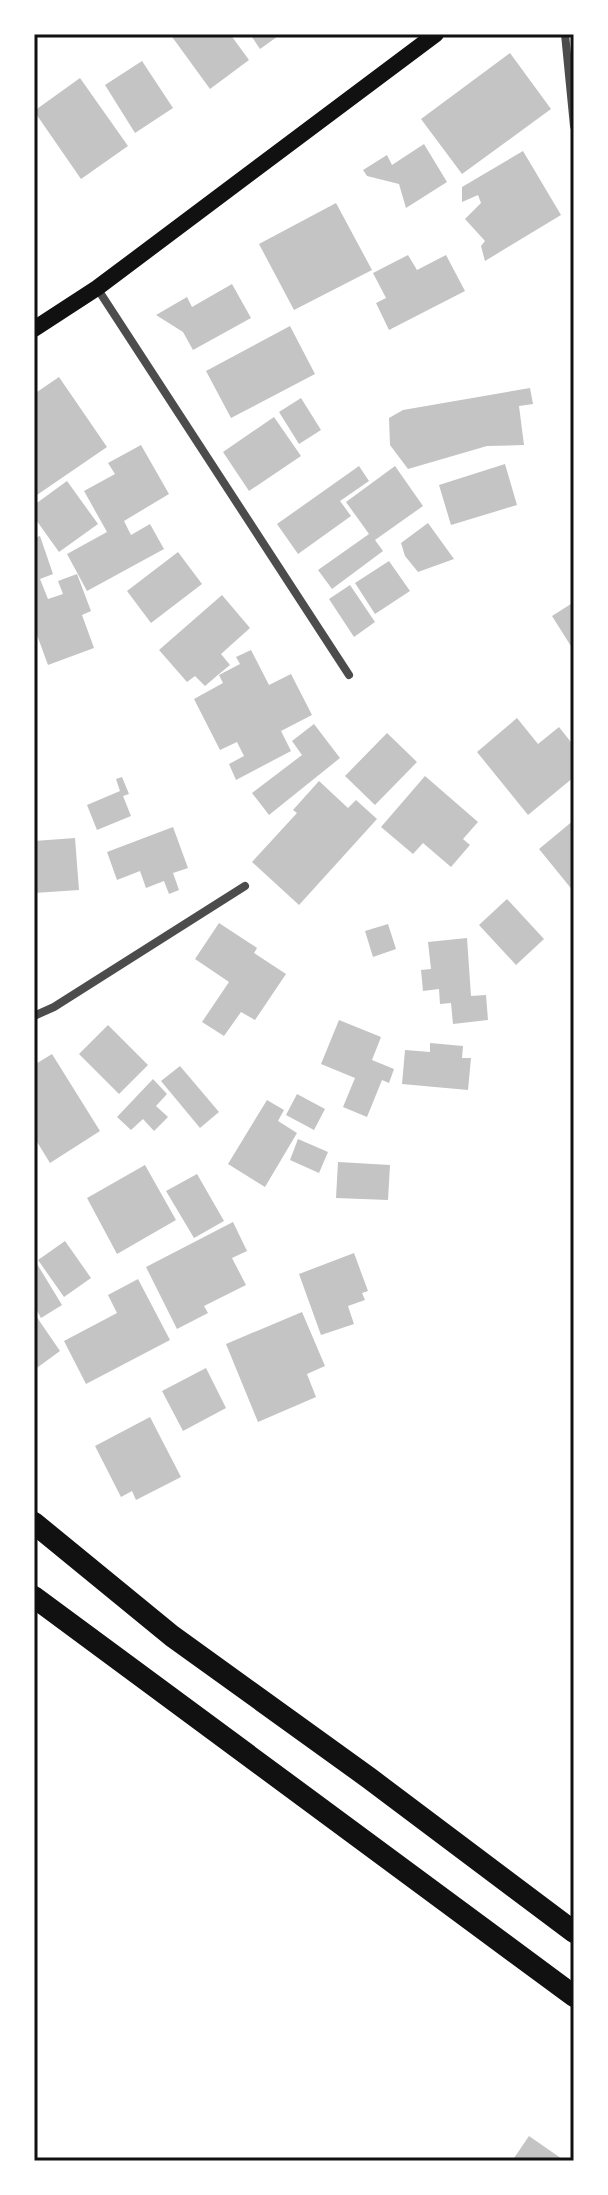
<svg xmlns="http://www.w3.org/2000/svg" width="608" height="2195" font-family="Spectral,serif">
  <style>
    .building { fill: #c4c4c4 }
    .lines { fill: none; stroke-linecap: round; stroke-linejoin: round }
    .minor { stroke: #4c4c4c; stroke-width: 8 }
    .secondary { stroke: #111; stroke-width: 16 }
    .trunk { stroke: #111; stroke-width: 22 }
    .neatline { fill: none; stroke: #111; stroke-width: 3 }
  </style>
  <rect width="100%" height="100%" fill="#fff"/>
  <!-- building -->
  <path class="building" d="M170 34H230L249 60 210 89Z
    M250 34H281L260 49Z
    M510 53 551 109 462 174 421 119Z
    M142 61 173 108 135 133 105 85Z
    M80 78 128 146 81 179 34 111Z
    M424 144 447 182 406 208 399 184 367 176 363 170 387 155 392 165Z
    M523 151 561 215 485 261 481 246 485 241 465 219 481 203 478 195 462 202V187Z
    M336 203 372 270 294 310 259 244Z
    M408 255 417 270 446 255 465 291 389 330 376 303 386 298 373 273Z
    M232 284 251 318 193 350 183 332 156 315 187 297 192 307Z
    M290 326 315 374 231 418 206 371Z
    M59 377 107 447 34 497V394Z
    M530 388 533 404 519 406 524 445 487 446 408 469 390 445 389 418 403 410Z
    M301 398 321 430 299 444 279 412Z
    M274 417 301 456 249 491 223 452Z
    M141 445 169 494 124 521 131 535 150 524 164 549 87 591 67 554 107 532 84 491 115 474 108 463Z
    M505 464 517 505 451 525 439 485Z
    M359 466 369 481 340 501 351 516 298 554 277 524Z
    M395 466 423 506 375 540 383 551 332 589 318 570 369 534 346 502Z
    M67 481 98 524 59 552 34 517V505Z
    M428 523 454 559 418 572 405 556 401 543Z
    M40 536 53 574 40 579 48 599 63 594 58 581 77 574 91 611 82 615 94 648 48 665 37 635 34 636V538Z
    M178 552 202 584 151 623 127 591Z
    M389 561 410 591 375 614 355 583Z
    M350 585 375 622 354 637 329 599Z
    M222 595 250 628 221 654 230 665 219 674 205 686 195 676 187 682 159 650Z
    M574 602V651L552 616Z
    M251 650 269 685 291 674 312 715 281 731 291 751 236 780 229 764 244 756 237 742 220 750 194 699 223 683 219 675 240 664 236 657Z
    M517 718 538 744 559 727 574 746V777L528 815 477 752Z
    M314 724 340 758 269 815 252 793 302 755 292 741Z
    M387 733 417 762 375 805 345 776Z
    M425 776 478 822 463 839 470 845 451 867 423 843 413 854 381 827Z
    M122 777 129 794 123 796 131 816 97 830 87 805 120 791 116 779Z
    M319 781 348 808 356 800 377 819 299 905 252 862 297 813 293 810Z
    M574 820V892L539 849Z
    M173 827 188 868 173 873 179 890 169 894 164 881 146 888 140 871 117 880 107 852Z
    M75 838 79 890 34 893V841Z
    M507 899 544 939 516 965 479 925Z
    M219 923 257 948 254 953 286 974 255 1020 241 1012 224 1036 202 1022 229 982 195 959Z
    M388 924 396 949 373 957 365 931Z
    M467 938 471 996 486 995 488 1020 453 1024 451 1003 440 1004 439 989 423 991 421 970 431 969 428 942Z
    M339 1020 381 1037 372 1060 394 1069 389 1083 382 1080 367 1117 343 1107 355 1078 321 1064Z
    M108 1025 148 1065 119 1094 79 1054Z
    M430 1043 463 1046 462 1058H471L468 1090 402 1084 405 1050 430 1052Z
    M52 1054 100 1131 50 1163 34 1137V1065Z
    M180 1066 219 1112 200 1128 161 1081Z
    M153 1079 167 1094 156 1106 168 1117 154 1131 143 1119 131 1130 117 1117Z
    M297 1094 325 1109 314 1130 286 1115Z
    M267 1100 284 1110 278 1121 297 1133 265 1187 228 1164Z
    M298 1139 328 1152 319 1173 290 1160Z
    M338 1162 390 1165 388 1200 336 1198Z
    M145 1165 176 1220 117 1254 87 1198Z
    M197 1174 224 1221 194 1238 166 1191Z
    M233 1222 247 1251 232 1258 246 1285 204 1306 208 1313 177 1329 146 1267Z
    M65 1241 91 1278 64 1297 38 1260Z
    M354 1253 368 1291 362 1293 365 1300 348 1306 354 1324 321 1335 299 1274Z
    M34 1259 62 1305 41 1318 34 1305Z
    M138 1279 170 1340 86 1384 64 1341 117 1313 108 1295Z
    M302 1312 325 1366 307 1374 316 1397 258 1422 226 1344Z
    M34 1313 60 1351 34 1370Z
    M206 1368 226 1408 183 1431 162 1391Z
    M150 1417 181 1477 136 1500 132 1491 121 1497 95 1446Z
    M529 2136 565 2161H512Z"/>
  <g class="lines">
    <!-- minor -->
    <path class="minor" d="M565 34 574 126
      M97 288 349 675
      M34 1016 54 1007 245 886"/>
    <!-- secondary -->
    <path class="secondary" d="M34 329 97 288 436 34"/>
    <!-- trunk -->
    <path class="trunk" d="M34 1523 172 1636 369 1778 574 1932
      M34 1597 574 1996"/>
  </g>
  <!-- border -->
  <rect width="608" height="2195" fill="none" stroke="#ffffff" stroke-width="72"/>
  <rect x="36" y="36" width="536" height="2123" class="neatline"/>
</svg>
